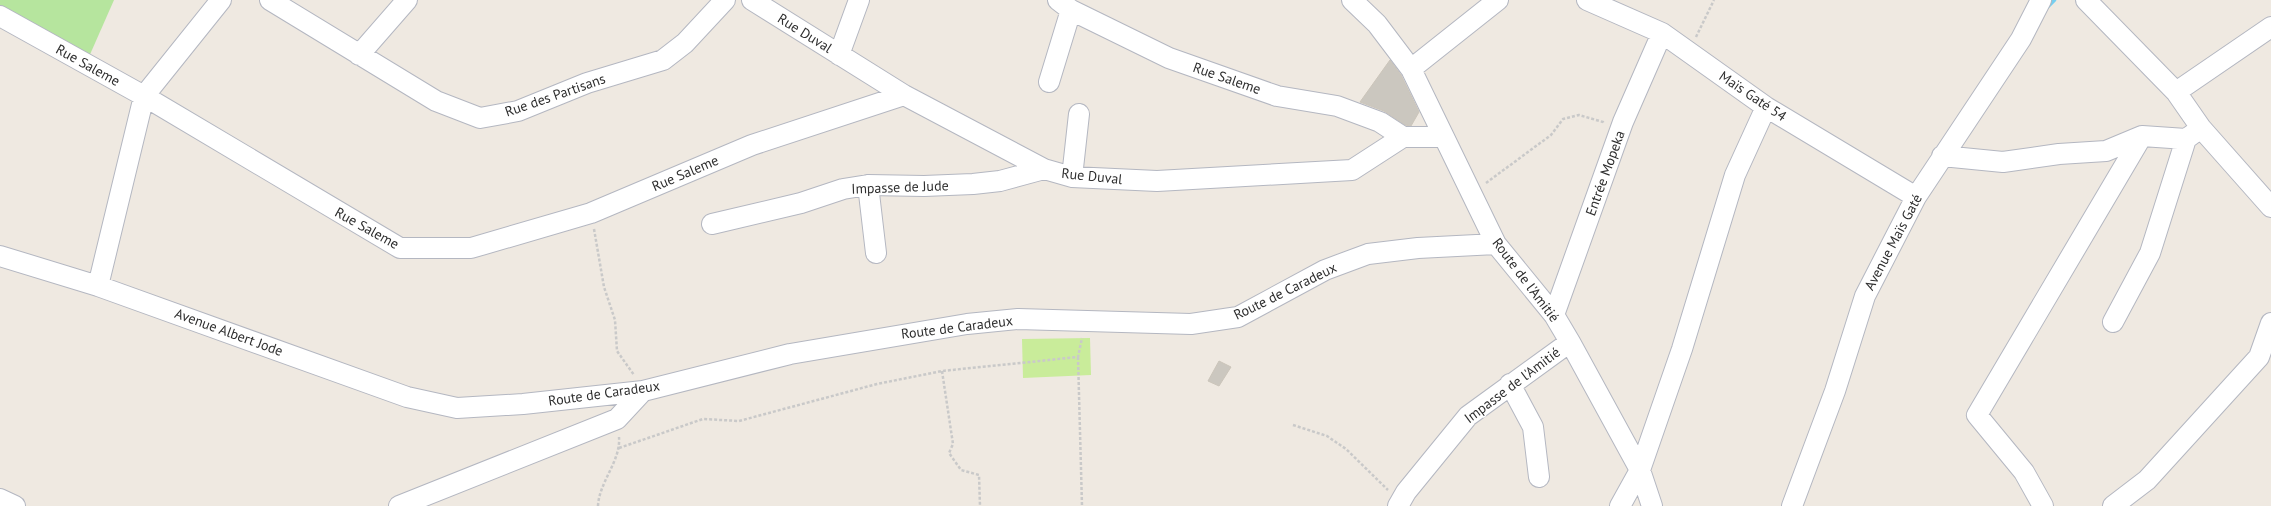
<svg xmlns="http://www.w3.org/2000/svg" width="2271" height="506" font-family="'PT Sans',sans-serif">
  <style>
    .green { fill: #b6e59e }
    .pitch { fill: #c9ec9a }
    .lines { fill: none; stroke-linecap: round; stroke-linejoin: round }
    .stream { stroke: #75cff0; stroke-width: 4.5 }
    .building { fill: #cbc7bf; stroke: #cbc5ba }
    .minor-casing { stroke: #b4b7c1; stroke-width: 22 }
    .path { stroke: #c9c9c9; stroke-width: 2.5; stroke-dasharray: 3 2; stroke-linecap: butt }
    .minor { stroke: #fff; stroke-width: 20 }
    .labels { text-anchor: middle; stroke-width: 3; stroke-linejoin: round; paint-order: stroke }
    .street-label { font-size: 14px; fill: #2e2e2e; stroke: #fff }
  </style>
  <rect width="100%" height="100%" fill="#efe9e1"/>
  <!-- green -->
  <path class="green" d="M0 0H114L88 59 0 11Z"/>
  <!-- pitch -->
  <path class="pitch" d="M1090 338 1091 375 1023 378 1022 339Z"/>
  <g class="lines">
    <!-- stream -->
    <path class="stream" d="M2047 7 2054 0"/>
  </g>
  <!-- building -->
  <path class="building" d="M1390 60 1401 75 1419 112 1411 126 1405 125 1384 111 1360 102Z
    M1219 361 1231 367 1219 386 1208 381Z"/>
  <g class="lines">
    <defs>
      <path id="minor" d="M270 0 436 101 480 118 518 111 587 83 663 60 685 43 725 0
        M752 0 904 95 1044 169 1072 177 1157 181 1352 170 1403 137H1444
        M1058 0 1071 10 1169 58 1277 96 1337 106 1380 122 1403 137
        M1352 0 1377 24 1411 69 1496 244 1554 315 1570 342 1640 470 1652 506
        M1587 0 1662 33 1766 107 1916 197
        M2086 0 2176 92 2201 128 2271 207
        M0 16 144 96 400 248H471L591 213 752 145 904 95
        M359 55 407 0
        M839 55 859 0
        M1411 69 1498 0
        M1049 82 1071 10
        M2176 92 2271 27
        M1942 156 2003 162 2059 154 2106 151 2142 136 2186 139 2201 128
        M1072 177 1079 114
        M868 185 876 253
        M712 224 801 203 843 189 868 185 924 186 973 184 1000 181 1044 169
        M0 256 98 286 407 397 457 408 523 404 643 391 790 354 967 324 1018 319 1191 324 1238 317 1325 270 1368 254 1418 248 1496 244
        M98 286 144 96 221 0
        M1554 315 1623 122 1662 33
        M2113 322 2150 253 2186 139
        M1510 384 1533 427 1539 477
        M0 499 15 506
        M399 506 617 419 643 391
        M1398 506 1406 492 1468 416 1570 342
        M1620 506 1640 470 1682 349 1735 175 1766 107
        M1792 506 1835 391 1865 296 1916 197 2021 39 2041 0
        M2043 506 2024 472 1977 415 2142 136
        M2113 506 2147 480 2259 357 2271 323"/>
    </defs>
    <!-- minor casing -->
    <use href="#minor" class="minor-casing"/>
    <!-- path -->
    <path class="path" d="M1696 37 1714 0
      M1486 183 1551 135 1563 119 1579 115 1603 122 1604 124
      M594 229 604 287 615 320 617 351 634 375
      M1078 357 1082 506
      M942 371 953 444 949 453 961 470 979 475 980 506
      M1293 425 1327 436 1346 449 1388 490
      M619 448 703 419 739 421 877 384 942 371 1078 357 1082 338
      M598 506C599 482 621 461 619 437"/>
    <!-- minor -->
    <use href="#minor" class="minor"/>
  </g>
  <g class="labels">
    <!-- street labels -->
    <g class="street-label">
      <text transform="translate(805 33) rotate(32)" y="5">Rue Duval</text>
      <text transform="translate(88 65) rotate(29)" y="5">Rue Saleme</text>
      <text transform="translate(1227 78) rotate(19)" y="5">Rue Saleme</text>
      <text transform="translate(555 95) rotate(-19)" y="5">Rue des Partisans</text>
      <text transform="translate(1753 96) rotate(34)" y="5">Maïs Gaté 54</text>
      <text transform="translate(685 173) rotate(-23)" y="5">Rue Saleme</text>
      <text transform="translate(1605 173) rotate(-70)" y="5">Entrée Mopeka</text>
      <text transform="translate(1092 176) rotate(6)" y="5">Rue Duval</text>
      <text transform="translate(900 187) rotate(-2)" y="5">Impasse de Jude</text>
      <text transform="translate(367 228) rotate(29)" y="5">Rue Saleme</text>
      <text transform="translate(1893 242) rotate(-62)" y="5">Avenue Maïs Gaté</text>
      <text transform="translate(1526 280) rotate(53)" y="5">Route de l'Amitié</text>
      <text transform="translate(1285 291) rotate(-26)" y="5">Route de Caradeux</text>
      <text transform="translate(957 327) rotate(-7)" y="5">Route de Caradeux</text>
      <text transform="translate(229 332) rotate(20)" y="5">Avenue Albert Jode</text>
      <text transform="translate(1512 385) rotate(-37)" y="5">Impasse de l'Amitié</text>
      <text transform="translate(604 393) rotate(-8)" y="5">Route de Caradeux</text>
    </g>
  </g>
</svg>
